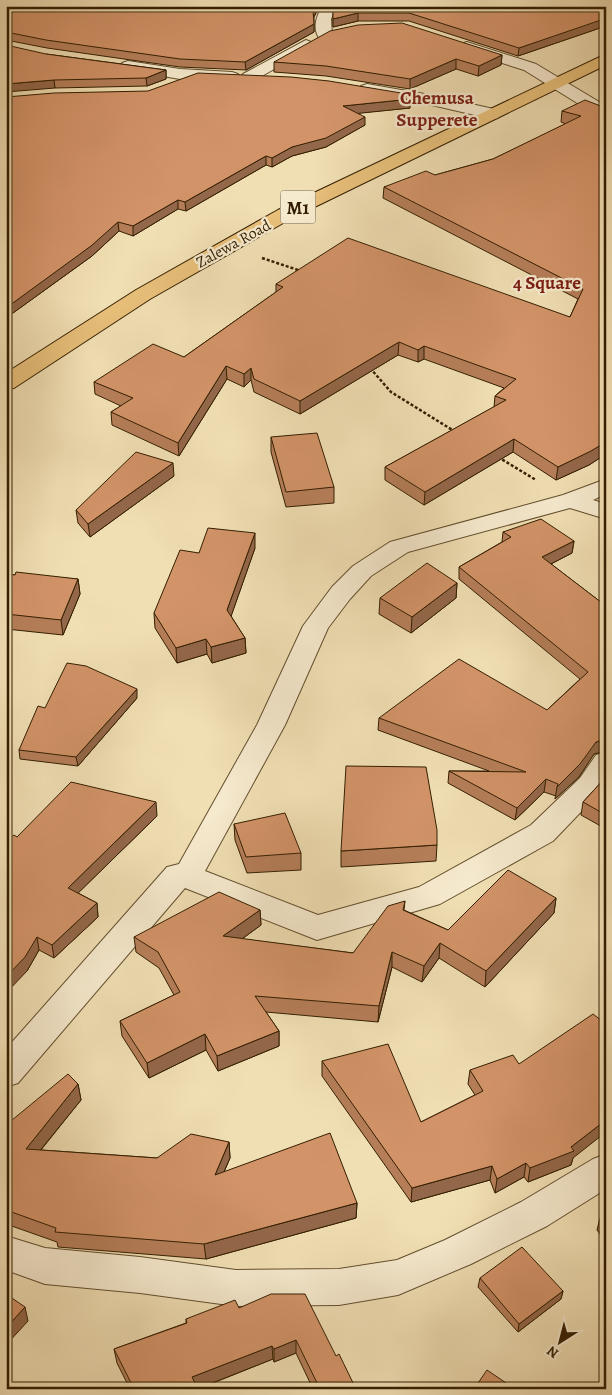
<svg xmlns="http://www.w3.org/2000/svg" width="612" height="1395" font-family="Alegreya,serif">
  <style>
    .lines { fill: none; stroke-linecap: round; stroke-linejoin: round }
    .street-casing { stroke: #624e2d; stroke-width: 2 }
    .highway-casing { stroke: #331e00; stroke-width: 2 }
    .path { stroke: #331e00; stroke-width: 2.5; stroke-dasharray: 3 2; stroke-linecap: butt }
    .street { fill: #f6eace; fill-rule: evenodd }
    .highway { fill: #e8c07a; fill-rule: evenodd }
    .wall { fill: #b57e59; stroke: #331e00 }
    .shaded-wall { fill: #936749; stroke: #331e00 }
    .building { fill: #d29368; stroke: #331e00 }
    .labels { text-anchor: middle; stroke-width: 4.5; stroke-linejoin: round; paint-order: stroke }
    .far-street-label { font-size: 16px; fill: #331e00; stroke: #f6eace }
    .far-quarter-label { font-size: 19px; font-weight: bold; fill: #7a1f14; stroke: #f6eace }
    .shield { fill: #f6eace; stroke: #6e5b3e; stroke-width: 1 }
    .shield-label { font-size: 19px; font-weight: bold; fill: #331e00 }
  </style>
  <rect width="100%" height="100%" fill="#f1dfb4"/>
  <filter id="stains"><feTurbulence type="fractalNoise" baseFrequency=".004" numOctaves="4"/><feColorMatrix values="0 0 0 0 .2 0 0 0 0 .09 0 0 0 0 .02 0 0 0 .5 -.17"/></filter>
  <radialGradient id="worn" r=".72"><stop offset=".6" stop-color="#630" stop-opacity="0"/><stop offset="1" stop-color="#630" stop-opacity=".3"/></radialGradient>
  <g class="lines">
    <defs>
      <path id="street" d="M322 6H337L331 19 332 35 329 38H319C312 27 317 16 322 6Z
        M306 40 311 42 314 45 311 48 255 80H243L241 77 243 74Z
        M467 42 536 64 606 106V118L590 111 524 70 461 50 459 47 461 44Z
        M128 61 180 69 232 72 238 74 240 77 238 80 232 82 180 79 122 69 120 66 122 63Z
        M367 84 436 96 498 110 500 114 498 118 492 119 436 106 361 92 359 89 361 86Z
        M606 479V494L593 500 606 504V519L570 508 408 552 371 576 350 599 328 628 285 725 205 871 318 915 419 887 531 825 580 778 596 755 606 752V784L600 792 553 841 440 904 317 940 185 888 18 1083 6 1087V1049L167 867 179 864 257 725 303 626 332 587 353 566 390 542 563 495Z
        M606 1154V1189L547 1226 471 1264 398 1295 339 1305 236 1306 140 1293 45 1284 6 1270V1236L45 1248 140 1257 236 1270 339 1269 397 1260 445 1240 521 1202 593 1159Z"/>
      <path id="highway" d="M606 54V65L292 218 150 299 14 388 6 389V373L136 290 278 210Z"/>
    </defs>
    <!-- street casing -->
    <use href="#street" class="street-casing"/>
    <!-- highway casing -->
    <use href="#highway" class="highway-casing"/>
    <!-- path -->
    <path class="path" d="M262 258 301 271
      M370 368 391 392 454 431
      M498 457 536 480"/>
    <!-- street -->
    <use href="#street" class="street"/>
    <!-- highway -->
    <use href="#highway" class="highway"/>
  </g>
  <!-- wall -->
  <path class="wall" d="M6 6H320L314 17V32L246 70 180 67 47 48 6 40Z
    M335 6 600 28 518 56 409 21H358L333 27V11Z
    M46 54 166 70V79L147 86 55 88Z
    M502 55 501 65 478 76 456 69 410 89 326 76 274 72V62Z
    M606 89V105L602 102 603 91Z
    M6 97 410 108 358 113 365 125 326 147 292 156 272 167 266 165 186 211 178 209 133 236 119 231 92 256 6 318Z
    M606 108V454L589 465 556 480 513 452 424 505 385 480V467L494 407 495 396 504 388 424 359 418 362 398 355 300 414 254 392 251 380 244 387 227 379 179 456 112 425 111 412 121 406 95 394 94 382 184 357 276 292V284L570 317 578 299 383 198 384 187 435 175 493 159 566 124 561 122 562 111Z
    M271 437 334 487V503L286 507 271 452Z
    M174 476 90 537 78 523 76 510Z
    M503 532 574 541 572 553 551 564 606 606V751L594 754 579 777 555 799 556 796 544 792 515 820 448 783 449 771H489L378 730 379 718 547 710 580 679 459 579V567L502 542Z
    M255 548 231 616 245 638 246 653 212 663 207 654 177 663 155 628 154 613 199 553Z
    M6 574 15 575 78 579 80 594 63 635 6 629Z
    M457 583 456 598 411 633 379 614 380 598Z
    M137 698 78 766 20 759 19 750 45 708Z
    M606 777V829L581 815 583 802Z
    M157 816 78 893 97 903 98 917 54 958 39 950 27 971 17 837Z
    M234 824 301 853V870L247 873 235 840Z
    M437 845 436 861 341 867V851Z
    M556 898 554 913 485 987 439 958 422 982 392 967 378 1022 266 1012 279 1031V1046L218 1071 206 1050 149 1078 122 1036 120 1021 174 995 159 968 136 952 134 937 260 910 261 925 242 939 353 953 405 901 404 910 448 930Z
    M322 1061 421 1122 475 1095 468 1084 470 1070 573 1158 571 1165 528 1182 524 1177 495 1193 490 1180 411 1202 322 1076Z
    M78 1084 81 1100 41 1150 157 1158 229 1142 230 1158 224 1172 357 1203 356 1218 206 1259 58 1247 57 1242 6 1224V1125Z
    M606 1212V1242L597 1230 601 1214Z
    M480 1278 563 1291 561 1299 518 1332 478 1287Z
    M239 1308 336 1356 356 1389H313L296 1353 274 1362 273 1359 198 1389H130L117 1363 114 1349 186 1323V1319Z"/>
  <!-- shaded-wall -->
  <path class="shaded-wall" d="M315 6H320L313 18V10Z
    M358 13V21L333 27V19Z
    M606 17V25L600 28 518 56 519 48Z
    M314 24V32L246 70 245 62Z
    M502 55 501 65 478 76 479 66Z
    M456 59V69L410 89V79Z
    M166 70V79L147 86 146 78Z
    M54 80 55 88 6 92V84Z
    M411 99 410 108 343 115V106Z
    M365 117V125L326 147 292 156 272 167V158L292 147Z
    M266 156V165L186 211 185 202Z
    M178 200V209L133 236V226Z
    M118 222 119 231 92 256 6 318V308Z
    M399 342 398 355 300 414V401Z
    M424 346V359L418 362V350Z
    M226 366 227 379 179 456 178 443Z
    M251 368V380L244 387V374Z
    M514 439 513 452 424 505 425 492Z
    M606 442V454L589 465 556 480 558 467Z
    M173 463 174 476 90 537 88 524Z
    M255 533V548L228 625 227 610Z
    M574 541 572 553 541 569 542 557Z
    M78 579 80 594 63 635 61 620Z
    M457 583 456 598 411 633 412 617Z
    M245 638 246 653 212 663 211 647Z
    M206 639 207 654 177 663 176 648Z
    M137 689V698L78 766 76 757Z
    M606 739V751L594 754 579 777 555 799 557 787 596 742Z
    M546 779 544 792 515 820 517 808Z
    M156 802 157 816 70 901 68 888Z
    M556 898 554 913 485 987 486 971Z
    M97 903 98 917 54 958 52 945Z
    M260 910 261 925 224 952 223 936Z
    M37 937 39 950 27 971 6 993V977Z
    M440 943 439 958 422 982 424 966Z
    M392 952V967L378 1022 379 1006Z
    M279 1031V1046L218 1071 217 1056Z
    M205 1034 206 1050 149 1078 147 1063Z
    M78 1084 81 1100 29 1164 26 1149Z
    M606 1120V1132L573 1158 571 1165 528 1182 530 1168 571 1147Z
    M229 1142 230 1158 216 1190 215 1175Z
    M526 1163 524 1177 495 1193 497 1179Z
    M492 1166 490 1180 411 1202 412 1188Z
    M357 1203 356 1218 206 1259 204 1244Z
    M563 1291 561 1299 518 1332 519 1324Z
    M25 1307 28 1321 6 1345V1328Z
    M296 1340V1353L274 1362V1349Z
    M272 1346 273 1359 197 1389 192 1377Z"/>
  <!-- building -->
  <path class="building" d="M6 6H315L313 10 314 24 245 62 180 59 46 40 6 32Z
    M335 6H606V17L601 20 519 48 409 13H358L333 19V11Z
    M402 23 502 55 479 66 456 59 410 79 326 66 274 62 330 31 358 25Z
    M6 45 46 54 166 70 146 78 54 80 6 84Z
    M198 73 291 77 329 81 401 93 411 99 343 106 365 117 326 138 292 147 272 158 266 156 185 202 178 200 133 226 118 222 91 246 6 308V97L54 93 148 91Z
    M585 100 606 108V442L591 451 558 467 514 439 425 492 385 467 506 400 495 396 516 379 424 346 418 350 399 342 300 401 254 379 251 368 244 374 226 366 178 443 111 412 133 398 94 382 153 344 184 357 283 287 276 284 348 238 570 317 583 289 384 187 426 171 435 175 493 159 581 116 562 111Z
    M317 433 334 487 286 492 271 437Z
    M136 452 173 463 88 524 76 510Z
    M541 519 574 541 542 557 606 606V739L596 742 580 764 557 787 558 784 546 779 517 808 449 771 526 772 379 718 459 659 547 710 588 672 459 567 511 537 503 532Z
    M208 528 255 533 227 610 245 638 211 647 206 639 176 648 154 613 180 550 199 553Z
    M427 563 457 583 412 617 380 598Z
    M16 572 78 579 61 620 6 614V574L15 575Z
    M67 663 86 666 137 689 76 757 19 750 38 706 45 708Z
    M346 766 426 767 437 830V845L341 851Z
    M606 777V815L583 802Z
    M71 782 156 802 68 888 97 903 52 945 37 937 25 957 6 977V841L14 835 17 837Z
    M285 813 301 853 246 857 234 824Z
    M508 870 556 898 486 971 440 943 424 966 392 952 379 1006 255 996 279 1031 217 1056 205 1034 147 1063 120 1021 180 992 158 952 134 937 219 892 260 910 223 936 353 953 388 906 405 901 403 910 448 930Z
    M593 1014 606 1024V1120L571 1147 574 1151 530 1168 526 1163 497 1179 492 1166 412 1188 322 1061 388 1044 421 1122 483 1091 470 1070 513 1055 519 1064Z
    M68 1074 78 1084 26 1149 157 1158 191 1134 229 1142 215 1175 330 1133 357 1203 204 1244 55 1232 56 1228 6 1210V1125Z
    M606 1212V1221L601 1214Z
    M522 1247 563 1291 519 1324 480 1278Z
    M6 1294 25 1307 6 1328Z
    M271 1294H305L336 1356 339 1354 356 1389H320L296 1340 274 1349 272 1346 192 1377 198 1389H134L114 1349 187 1323 186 1319 235 1300 239 1308Z
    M487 1370 515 1389H474Z
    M606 1380V1389H599Z"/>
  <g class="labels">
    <!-- far-street labels -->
    <g class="far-street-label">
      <text transform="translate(233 243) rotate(-29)" y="6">Zalewa Road</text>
    </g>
    <!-- far-quarter labels -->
    <g class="far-quarter-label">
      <text x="437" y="104">Chemusa<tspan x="437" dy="22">Supperete</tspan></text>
      <text x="547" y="289">4 Square</text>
    </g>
    <!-- shield labels -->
    <rect class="shield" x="280.5" y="190.5" width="35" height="33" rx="4"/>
    <g class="shield-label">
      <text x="298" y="214">M1</text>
    </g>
  </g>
  <!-- margin -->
  <rect width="612" height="1395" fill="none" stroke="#f1dfb4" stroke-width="25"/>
  <rect x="8" y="8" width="597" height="1380" fill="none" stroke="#331e00" stroke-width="2.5"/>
  <rect x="12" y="12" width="587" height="1370" fill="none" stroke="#331e00"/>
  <!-- north arrow -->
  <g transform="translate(560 1342) rotate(216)" stroke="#f6eace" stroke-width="4" paint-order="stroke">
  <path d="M0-4L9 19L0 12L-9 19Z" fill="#331e00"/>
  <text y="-8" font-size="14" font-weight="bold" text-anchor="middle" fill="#331e00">N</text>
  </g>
  <rect width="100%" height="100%" filter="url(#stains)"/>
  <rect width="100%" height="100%" fill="url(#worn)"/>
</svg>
